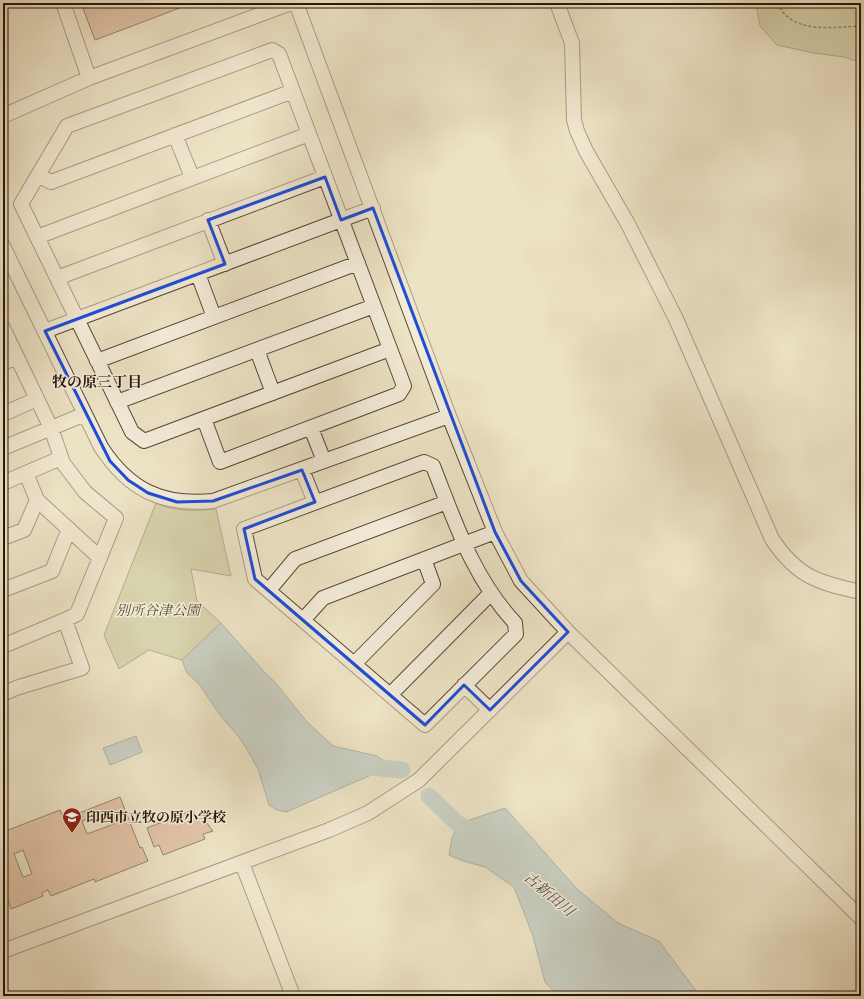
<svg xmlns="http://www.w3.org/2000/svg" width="864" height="999" font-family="Alegreya,'Noto Serif JP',serif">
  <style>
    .green { fill: #bdc291; stroke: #726c4c }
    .water { fill: #9fbac0; stroke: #6f7876 }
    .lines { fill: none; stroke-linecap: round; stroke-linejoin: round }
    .river { stroke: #9fbac0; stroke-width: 17 }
    .building { fill: #d5a183; stroke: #271608; fill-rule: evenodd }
    .minor-casing { stroke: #584937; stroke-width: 16 }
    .path { stroke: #271608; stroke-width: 1.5; stroke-dasharray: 3 2; stroke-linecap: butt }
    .minor { stroke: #f3ecd9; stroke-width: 14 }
    .marked { fill: none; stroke: #1d4ed8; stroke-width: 3; stroke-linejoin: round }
    .labels { text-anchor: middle; stroke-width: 3; stroke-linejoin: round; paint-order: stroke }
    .park-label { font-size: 14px; font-style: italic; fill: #5c5238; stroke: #f3ecd9 }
    .poi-label { font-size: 14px; font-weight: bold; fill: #271608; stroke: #f3ecd9; text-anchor: start }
    .neighbourhood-label { font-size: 15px; font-weight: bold; fill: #271608; stroke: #f3ecd9 }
    .water-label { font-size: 15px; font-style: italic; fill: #514f48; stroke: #f3ecd9 }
  </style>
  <rect width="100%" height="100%" fill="#ece2c4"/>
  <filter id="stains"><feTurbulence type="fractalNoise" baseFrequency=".005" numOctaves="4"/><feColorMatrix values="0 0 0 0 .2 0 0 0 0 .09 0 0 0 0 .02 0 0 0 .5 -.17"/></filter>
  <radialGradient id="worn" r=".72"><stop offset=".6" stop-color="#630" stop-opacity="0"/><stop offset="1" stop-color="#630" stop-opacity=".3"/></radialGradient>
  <!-- green -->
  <path class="green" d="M756 3H861V63L844 57 814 53 777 45 760 26Z
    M156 503C175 512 195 511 216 509L231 576 191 569 197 601 221 623 182 660 149 650 119 669 104 635Z"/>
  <!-- water -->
  <path class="water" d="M221 623 266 674 274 681 307 722 333 746 377 756 384 761V767L369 776 286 812 277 810 269 805 258 769 249 753 239 737 220 715 199 684 187 673 182 660Z
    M136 736 142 752 110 765 103 748Z
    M505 808 577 889 618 923 659 941 700 996H558L545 982 533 936 514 887 485 867 463 861 449 855 452 838 458 824Z"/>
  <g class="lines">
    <!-- river -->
    <path class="river" d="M361 766 402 770
      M429 796 458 824 478 835"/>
  </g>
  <!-- building -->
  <path class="building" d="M81 3H193L95 40Z
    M450 3H467L452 8Z
    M120 797 140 848 142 847 148 861 95 882 94 879 51 896 48 890 42 893 43 896 11 909 6 896 3 897V832L60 810 64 819ZM109 811 114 824 87 834 82 821ZM23 850 32 874 23 877 14 854Z
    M193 810 197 820 203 818 213 831 203 834 205 839 163 855 159 845 154 847 147 828Z"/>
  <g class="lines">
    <defs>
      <path id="minor" d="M63 3 89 78
        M296 3 449 416 495 532 521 581 568 632 861 918
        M557 3 572 43 574 120 577 131 586 151 628 224 676 319 772 539C797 577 819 583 861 592
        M3 116 89 78 291 3
        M175 135 192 177
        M38 175 51 182 293 91
        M208 220 225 264
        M37 237 309 134
        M3 246 101 447C129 490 162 506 213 501L449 416
        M198 274 214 317
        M57 278 325 177
        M3 328 51 428 63 463 85 492 116 518 77 614 65 620 82 668 16 688 3 694
        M45 331 373 208
        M257 350 273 393
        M97 361 358 263
        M3 363 17 357
        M117 402 374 306
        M3 414 37 399
        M204 419 220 462 399 394 404 386C362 275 321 164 279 54L272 50 67 126 21 204 132 432 144 441 390 349
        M311 428 324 461
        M3 448 85 414
        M424 462 433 466C455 522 473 578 515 623L516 634 425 725 255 579 244 529Z
        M302 470 315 502
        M26 473 61 458
        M3 483 26 473 37 500 24 530 3 538
        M37 500 100 558
        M3 590 52 571 69 529
        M269 590 295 559 447 502
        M303 620 323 598 495 532
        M3 646 65 620
        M354 664 433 584 424 559
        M464 685 490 710
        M390 695 491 593
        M242 863 293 996
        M3 951 329 830 368 813 419 780 568 632"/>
    </defs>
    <!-- minor casing -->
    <use href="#minor" class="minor-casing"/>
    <!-- path -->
    <path class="path" d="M778 3C790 35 834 27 861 26"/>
    <!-- minor -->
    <use href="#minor" class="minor"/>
  </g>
  <!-- marked area -->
  <path d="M0 0H864V999H0ZM325 177 341 220 373 208 495 532 521 581 568 632 490 710 464 685 425 725 255 579 244 529 315 502 302 470 213 501 177 502 148 493 128 480 110 461 45 331 225 264 208 220Z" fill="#ece2c4" fill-opacity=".55" fill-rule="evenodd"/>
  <path class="marked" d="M325 177 341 220 373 208 495 532 521 581 568 632 490 710 464 685 425 725 255 579 244 529 315 502 302 470 213 501 177 502 148 493 128 480 110 461 45 331 225 264 208 220Z"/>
  <!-- icons -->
  <defs>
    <symbol id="school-pin" viewBox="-11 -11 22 30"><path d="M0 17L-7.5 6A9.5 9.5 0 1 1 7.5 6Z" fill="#8f2418" stroke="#f3ecd9"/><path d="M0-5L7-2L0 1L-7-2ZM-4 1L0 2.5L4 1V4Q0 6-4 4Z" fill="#fff"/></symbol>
  </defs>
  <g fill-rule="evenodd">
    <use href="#school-pin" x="61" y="806" width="22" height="30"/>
  </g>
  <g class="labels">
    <!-- park labels -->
    <g class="park-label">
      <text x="158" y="615">別所谷津公園</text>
    </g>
    <!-- poi labels -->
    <g class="poi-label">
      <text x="86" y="822">印西市立牧の原小学校</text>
    </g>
    <!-- neighbourhood labels -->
    <g class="neighbourhood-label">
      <text x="97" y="387">牧の原三丁目</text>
    </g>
    <!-- water labels -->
    <g class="water-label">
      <text transform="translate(549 894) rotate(40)" y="5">古新田川</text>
    </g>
  </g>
  <!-- margin -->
  <rect width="864" height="999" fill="none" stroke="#ece2c4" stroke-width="16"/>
  <rect x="4" y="4" width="856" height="991" fill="none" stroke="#271608" stroke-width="2"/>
  <rect x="8" y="8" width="848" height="983" fill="none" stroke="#271608"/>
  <rect width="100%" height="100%" filter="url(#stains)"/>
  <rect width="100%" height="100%" fill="url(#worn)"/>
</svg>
